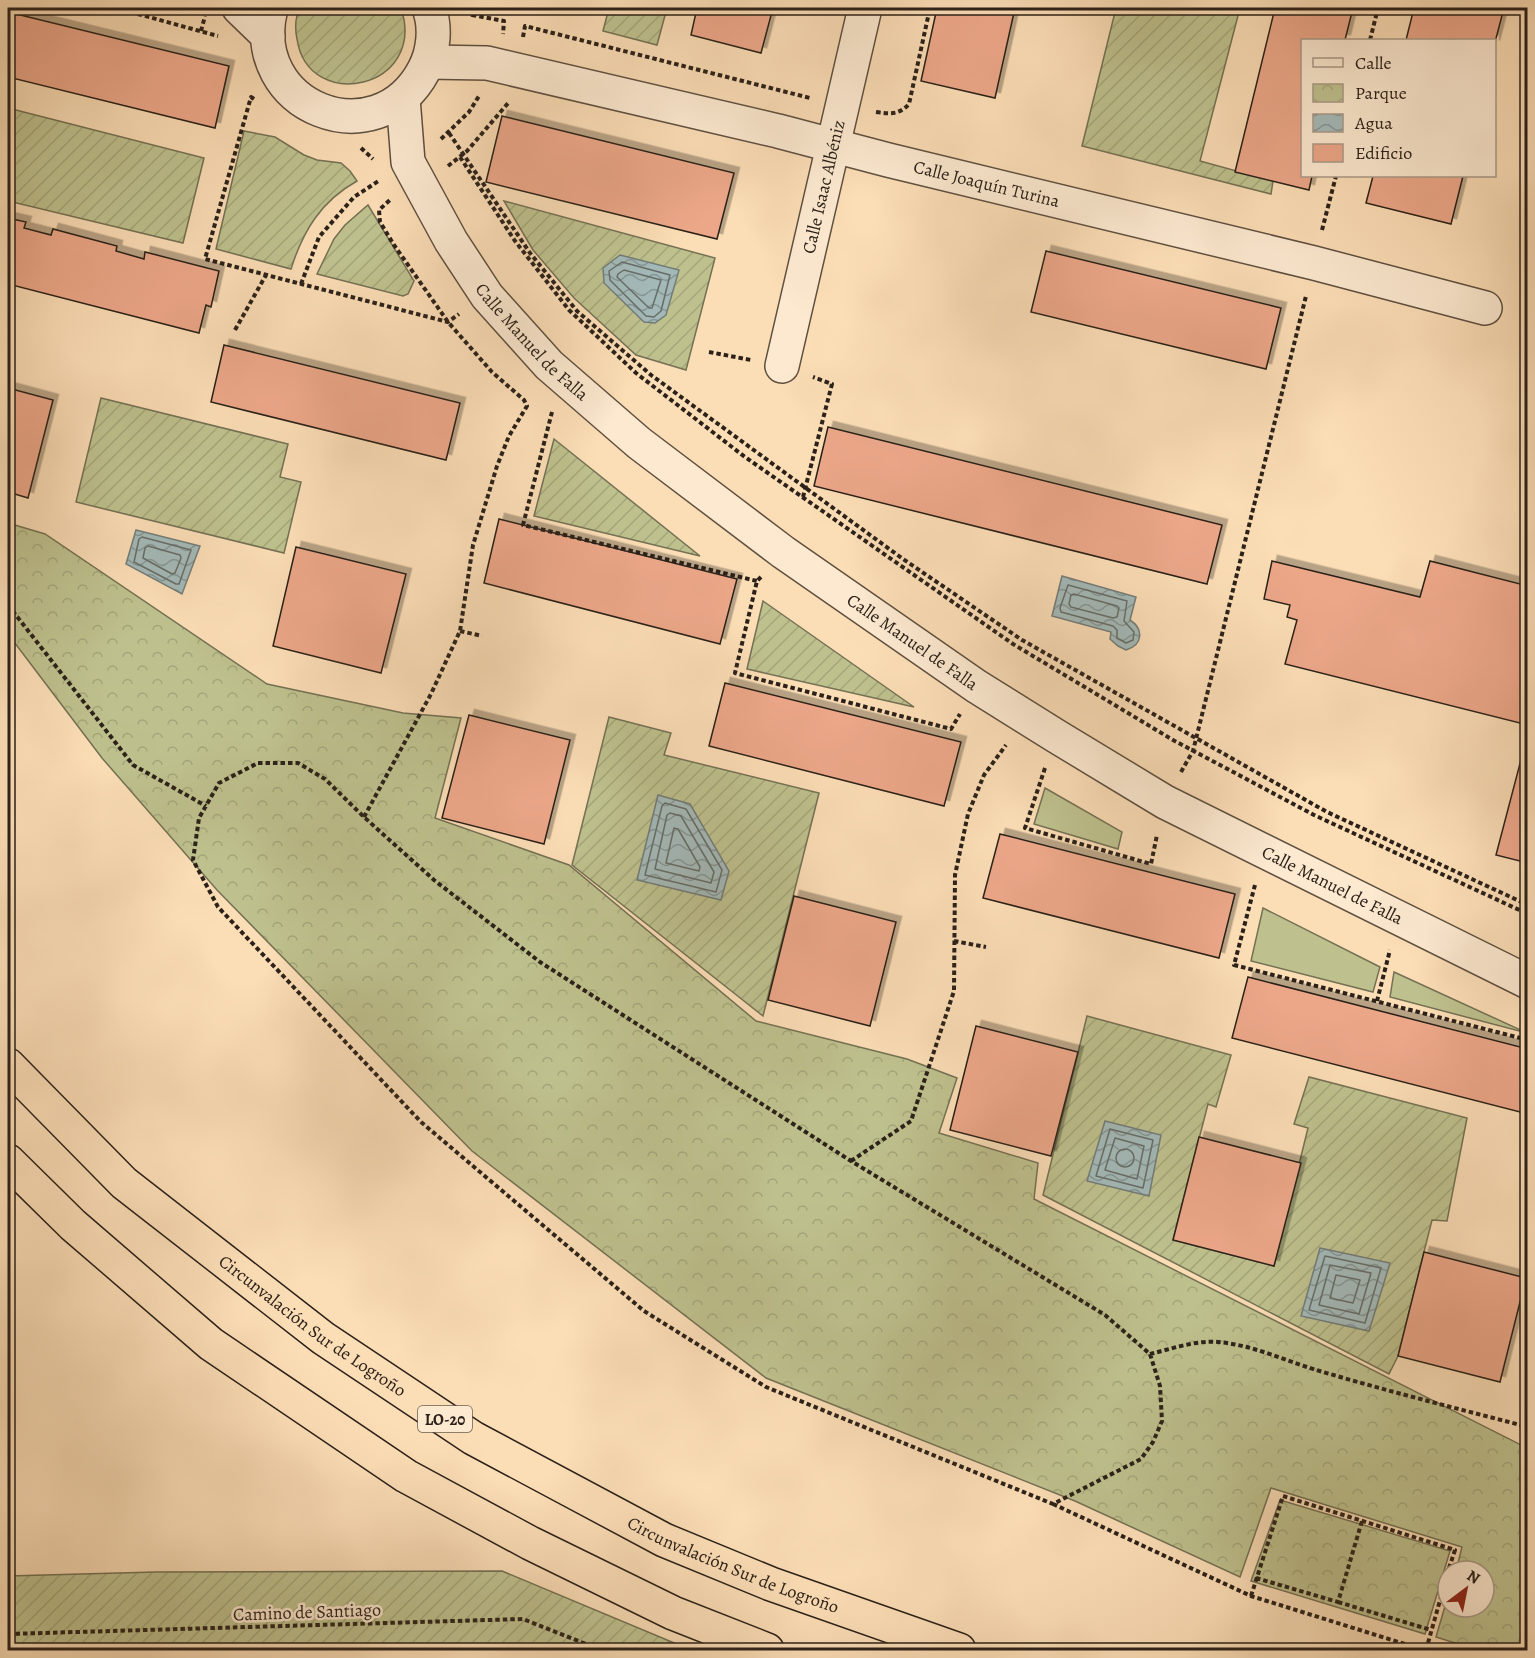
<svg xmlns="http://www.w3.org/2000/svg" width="1535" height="1658" font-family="Alegreya,serif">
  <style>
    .grass { fill: #bec18e; stroke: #747154; stroke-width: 1.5 }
    .park { fill: url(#park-crowns); stroke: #747154; stroke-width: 1.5 }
    .garden { fill: url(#garden-furrows); stroke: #747154; stroke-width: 1.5 }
    .water { fill: url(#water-waves); stroke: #737c78; stroke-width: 1.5 }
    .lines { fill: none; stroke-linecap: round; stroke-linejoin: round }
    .shore { stroke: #676d68; stroke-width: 1.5 }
    .building { fill: #eca789; stroke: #2b2119; stroke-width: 1.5; filter: url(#shadow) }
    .street-casing { stroke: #5f5040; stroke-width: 36 }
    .highway-casing { stroke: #2b2119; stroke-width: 36 }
    .path { stroke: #2b2119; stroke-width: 4; stroke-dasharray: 4.5 3; stroke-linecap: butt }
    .street { stroke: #fce9d0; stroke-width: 33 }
    .highway { stroke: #fbddb6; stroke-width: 33 }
    .labels { text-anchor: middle; stroke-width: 5; stroke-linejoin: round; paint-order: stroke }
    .shield { fill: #fce9d0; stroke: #6a5d50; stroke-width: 1.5 }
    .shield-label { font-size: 16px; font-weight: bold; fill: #2b2119 }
    .street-label { font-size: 18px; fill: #2b2119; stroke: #fce9d0 }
  </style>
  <defs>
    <pattern id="park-crowns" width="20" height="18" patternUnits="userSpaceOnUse" patternTransform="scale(1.5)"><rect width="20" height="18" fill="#bec18e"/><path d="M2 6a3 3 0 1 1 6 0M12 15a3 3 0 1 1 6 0" fill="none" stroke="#a3a67a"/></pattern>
    <pattern id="garden-furrows" width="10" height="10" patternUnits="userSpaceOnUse" patternTransform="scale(1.5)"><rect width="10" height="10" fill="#bec18e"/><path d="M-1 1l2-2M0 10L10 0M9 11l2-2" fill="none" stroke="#a3a67a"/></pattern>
    <pattern id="water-waves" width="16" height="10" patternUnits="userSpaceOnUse" patternTransform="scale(1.5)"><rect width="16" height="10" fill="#a3b9b8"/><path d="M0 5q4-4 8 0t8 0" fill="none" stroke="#859695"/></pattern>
    <filter id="shadow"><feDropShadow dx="5.5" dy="-5.5" stdDeviation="0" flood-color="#0004"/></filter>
  </defs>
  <rect width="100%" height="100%" fill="#fbddb6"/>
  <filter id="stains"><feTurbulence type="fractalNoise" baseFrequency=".00333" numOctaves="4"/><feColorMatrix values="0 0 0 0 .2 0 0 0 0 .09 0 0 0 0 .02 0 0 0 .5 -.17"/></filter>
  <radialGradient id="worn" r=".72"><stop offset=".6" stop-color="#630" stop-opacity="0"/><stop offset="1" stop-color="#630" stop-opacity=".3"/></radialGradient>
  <!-- grass -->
  <path class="grass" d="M1045 788 1122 832 1118 849 1034 824Z
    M1263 908 1380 967 1373 992 1251 961Z
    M1394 972 1527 1033 1390 997Z"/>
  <!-- park -->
  <path class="park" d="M8 523 45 534 267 684 403 713 461 718 435 818 569 865 756 1021 907 1059 957 1078 939 1133 1038 1163 1034 1199 1527 1448V1650H1477L1436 1637 1448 1596V1607H1484V1571H1456L1462 1547 1271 1488 1240 1577 1075 1501 766 1378 472 1151 217 890 102 758 8 634Z
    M1280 1500 1450 1551 1425 1634 1251 1581Z"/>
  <!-- garden -->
  <path class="garden" d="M300 8H401C428 89 308 114 297 39 295 29 295 17 300 8Z
    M609 8H667L657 45 603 31Z
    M1116 8H1240L1200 161 1273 181 1271 194 1082 146Z
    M8 108 204 158 183 243 8 201Z
    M244 131 275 137 304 155 317 160 341 163 350 171 357 181C321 201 303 231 291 269L216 249Z
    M504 201 715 258 686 370 636 355 574 298 533 250Z
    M368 205 414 281 408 294 403 296 317 274 334 239 345 225Z
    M101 398 288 444 280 477 301 482 284 553 76 502Z
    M554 439 700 556 534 516Z
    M763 601 914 707 747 669Z
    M609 717 671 733 664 755 819 793 763 1016 572 865Z
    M1087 1016 1231 1055 1216 1107 1208 1104 1173 1240 1274 1266 1308 1128 1294 1124 1309 1077 1467 1118 1447 1221 1432 1220 1398 1356 1389 1374 1043 1195Z
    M502 1571 691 1650H8V1576L156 1572Z"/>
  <!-- water -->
  <path class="water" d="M620 255 679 270 666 315 655 323 644 322 604 283 603 268Z
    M136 530 200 546 182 594 126 564Z
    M1062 576 1136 597 1130 620C1144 629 1143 645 1126 650L1118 646 1110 639 1111 632 1052 616Z
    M658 795 690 804 729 871 721 900 637 880Z
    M1105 1121 1161 1135 1149 1196 1087 1181Z
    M1320 1248 1390 1263 1369 1331 1301 1316Z"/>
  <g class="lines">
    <!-- shore -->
    <path class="shore" d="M622 262 670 275 661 311 654 317 646 316 610 280 609 271Z
      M624 270 661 280 652 308H649L617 277 618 274Z
      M142 537 191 550 179 584H176L134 562 139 539Z
      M148 546 180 555 181 558 175 573 172 574 143 558 145 548Z
      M1068 585 1127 601 1124 621 1134 632 1133 640 1126 643 1117 638V630L1113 626 1061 612 1060 608Z
      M1074 594 1117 606 1119 608 1117 617 1113 618 1071 607 1069 604 1071 595Z
      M665 803 686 809 722 870 716 892 645 875 662 806Z
      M670 813 681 816 714 872 711 883 655 869 667 815Z
      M674 828 678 829 700 867 699 871 666 863Z
      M1110 1129 1153 1140 1143 1188 1096 1176Z
      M1115 1138 1144 1146 1137 1179 1105 1170Z
      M1116 1158a9 9 0 1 1 18 0a9 9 0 1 1-18 0Z
      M1325 1256 1381 1268 1365 1323 1309 1310Z
      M1330 1265 1371 1273 1359 1314 1319 1305Z
      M1336 1275 1360 1280 1353 1303 1330 1298Z"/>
  </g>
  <!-- building -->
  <path class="building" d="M697 8H773L761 53 691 35Z
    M937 8H1015L995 98 921 81Z
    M1275 8H1353L1345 40H1302V176H1312L1309 190 1235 172Z
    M1414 8H1504L1494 46V40H1406Z
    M8 12 229 66 215 128 8 77Z
    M502 116 734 173 717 239 486 182Z
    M1373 176H1463L1451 224 1366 203Z
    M8 218 26 222 24 228 51 235 53 229 117 246 116 251 144 259 145 252 219 271 211 307 206 305 199 333 8 284Z
    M1046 251 1281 308 1266 369 1031 312Z
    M224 345 460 403 446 460 211 402Z
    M8 388 53 400 28 498 8 492Z
    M828 427 1222 525 1207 584 814 486Z
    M499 519 737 579 720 644 484 583Z
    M296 547 406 574 381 673 273 646Z
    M1272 561 1420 597 1430 561 1528 586V725L1285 664 1297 620 1287 617 1290 605 1264 599Z
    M725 683 961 742 944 806 709 746Z
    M469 715 570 740 544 844 442 818Z
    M1528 733V863L1496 855Z
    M1000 834 1235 894 1219 958 983 898Z
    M794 896 896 922 870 1026 768 1000Z
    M1248 977 1528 1049V1114L1232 1038Z
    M976 1026 1078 1052 1051 1156 950 1130Z
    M1199 1137 1301 1163 1274 1266 1173 1240Z
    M1424 1252 1526 1278 1500 1382 1398 1356Z"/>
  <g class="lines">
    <defs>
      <g id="street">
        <path d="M239 8 268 36"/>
        <path d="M271 8C245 108 377 159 424 70 434 51 436 27 429 8"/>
        <path id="s1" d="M428 62 487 63 778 131 888 160 1314 263 1485 308"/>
        <path id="s2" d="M403 98 408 162 451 241 487 296 549 365 639 443 783 552 976 686 1056 736 1165 802 1528 982"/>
        <path id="s3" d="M782 366 865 8"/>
      </g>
      <g id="highway">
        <path id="s4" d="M8 1065 124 1183 323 1338 473 1438 664 1540 771 1584 959 1650"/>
        <path d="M8 1161 73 1225 211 1344 406 1476 530 1543 673 1613 767 1650"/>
      </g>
    </defs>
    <!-- street casing -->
    <use href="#street" class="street-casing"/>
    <!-- highway casing -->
    <use href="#highway" class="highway-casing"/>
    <!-- path -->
    <path class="path" d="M116 8 218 36
      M469 8 472 15 504 21 503 34
      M201 31 205 16
      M523 37 525 26 810 98
      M1370 40 1378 8
      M254 99 251 97 205 259 448 322 459 314
      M876 112C890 114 899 115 909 104L930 8
      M449 133 530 253 577 311 651 375 903 559 1022 640 1327 812 1528 905
      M441 139 469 112 479 96
      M361 148 373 159
      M460 157 515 241 569 310 636 373 745 457 1013 644 1173 740 1314 815 1528 914
      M448 166 467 151 509 102
      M1322 230 1336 176
      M301 284 319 237 354 197 380 180
      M235 330 266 275
      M709 352 751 360
      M552 412 523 525 757 581
      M803 497 832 384 813 377
      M761 577 757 581 735 673 951 729 960 714
      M8 605 133 765 206 806
      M460 631 482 636
      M258 763H298L325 779 364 817 434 880 540 962 851 1161 1105 1315 1150 1354 1160 1386 1162 1421 1153 1442 1141 1459 1053 1504 766 1387 644 1311 421 1122 218 907 193 860 199 818 219 783Z
      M1045 768 1025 828 1151 864 1157 835
      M1181 772 1193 751 1306 296
      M364 817 431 694 460 631 473 545 497 466 509 436 527 406 524 400 492 372 448 322 394 245 380 222 379 210 390 200
      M1255 885 1234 965 1528 1040
      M954 941 986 947
      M1377 1001 1390 950
      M851 1161 911 1121 954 991 955 875 968 814 984 775 1006 745
      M1150 1354C1171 1349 1196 1340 1218 1342 1254 1345 1288 1362 1323 1372 1391 1392 1459 1409 1528 1427
      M1053 1504 1251 1596 1424 1650
      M1256 1578 1338 1602 1362 1521
      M1251 1596 1283 1496 1455 1550 1448 1571
      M1338 1602 1431 1630
      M8 1634 523 1619 601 1650
      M1426 1650 1448 1572"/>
    <!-- street -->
    <use href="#street" class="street"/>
    <!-- highway -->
    <use href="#highway" class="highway"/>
  </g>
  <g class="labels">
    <!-- shield labels -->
    <rect class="shield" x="418" y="1406" width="54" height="26" rx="4.5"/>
    <g class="shield-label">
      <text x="445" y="1425">LO-20</text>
    </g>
    <!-- street labels -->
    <g class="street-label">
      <text dy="6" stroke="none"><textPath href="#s1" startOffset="573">Calle Joaquín Turina</textPath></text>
      <text dy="6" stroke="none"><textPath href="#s3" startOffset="184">Calle Isaac Albéniz</textPath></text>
      <text dy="6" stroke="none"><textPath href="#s2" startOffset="284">Calle Manuel de Falla</textPath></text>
      <text dy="6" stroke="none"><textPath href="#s2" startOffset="770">Calle Manuel de Falla</textPath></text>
      <text dy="6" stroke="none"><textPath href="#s2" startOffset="1256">Calle Manuel de Falla</textPath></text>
      <text dy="6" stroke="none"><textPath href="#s4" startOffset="402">Circunvalación Sur de Logroño</textPath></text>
      <text dy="6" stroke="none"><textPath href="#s4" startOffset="888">Circunvalación Sur de Logroño</textPath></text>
      <text transform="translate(307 1612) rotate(-2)" y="6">Camino de Santiago</text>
    </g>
  </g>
  <!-- margin -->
  <rect width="1535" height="1658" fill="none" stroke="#fbddb6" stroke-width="30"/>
  <rect x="9" y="9" width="1517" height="1640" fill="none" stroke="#2b2119" stroke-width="3"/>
  <rect x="15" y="15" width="1505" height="1628" fill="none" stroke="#2b2119" stroke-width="1.5"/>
  <!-- legend -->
  <rect x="1301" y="39" width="195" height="138" fill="#fce9d0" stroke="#a89987" stroke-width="1.5"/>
  <rect x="1313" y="58" width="30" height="9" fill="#fce9d0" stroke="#a89987" stroke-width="1.5"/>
  <text x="1355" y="69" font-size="18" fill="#2b2119">Calle</text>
  <rect x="1313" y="84" width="30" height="18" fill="url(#park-crowns)" stroke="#a89987" stroke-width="1.5"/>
  <text x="1355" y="99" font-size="18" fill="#2b2119">Parque</text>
  <rect x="1313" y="114" width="30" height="18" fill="url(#water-waves)" stroke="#a89987" stroke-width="1.5"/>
  <text x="1355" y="129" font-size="18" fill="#2b2119">Agua</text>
  <rect x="1313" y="144" width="30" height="18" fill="#eca789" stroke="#a89987" stroke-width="1.5"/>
  <text x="1355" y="159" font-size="18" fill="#2b2119">Edificio</text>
  <!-- north arrow -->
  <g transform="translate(1466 1589) rotate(32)"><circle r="28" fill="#fce9d0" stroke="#a89987" stroke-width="1.5"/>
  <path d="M0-4.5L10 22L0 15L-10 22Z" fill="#8f2418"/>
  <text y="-9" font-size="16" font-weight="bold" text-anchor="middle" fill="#2b2119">N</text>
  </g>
  <rect width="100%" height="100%" filter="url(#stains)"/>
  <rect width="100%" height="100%" fill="url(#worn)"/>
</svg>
